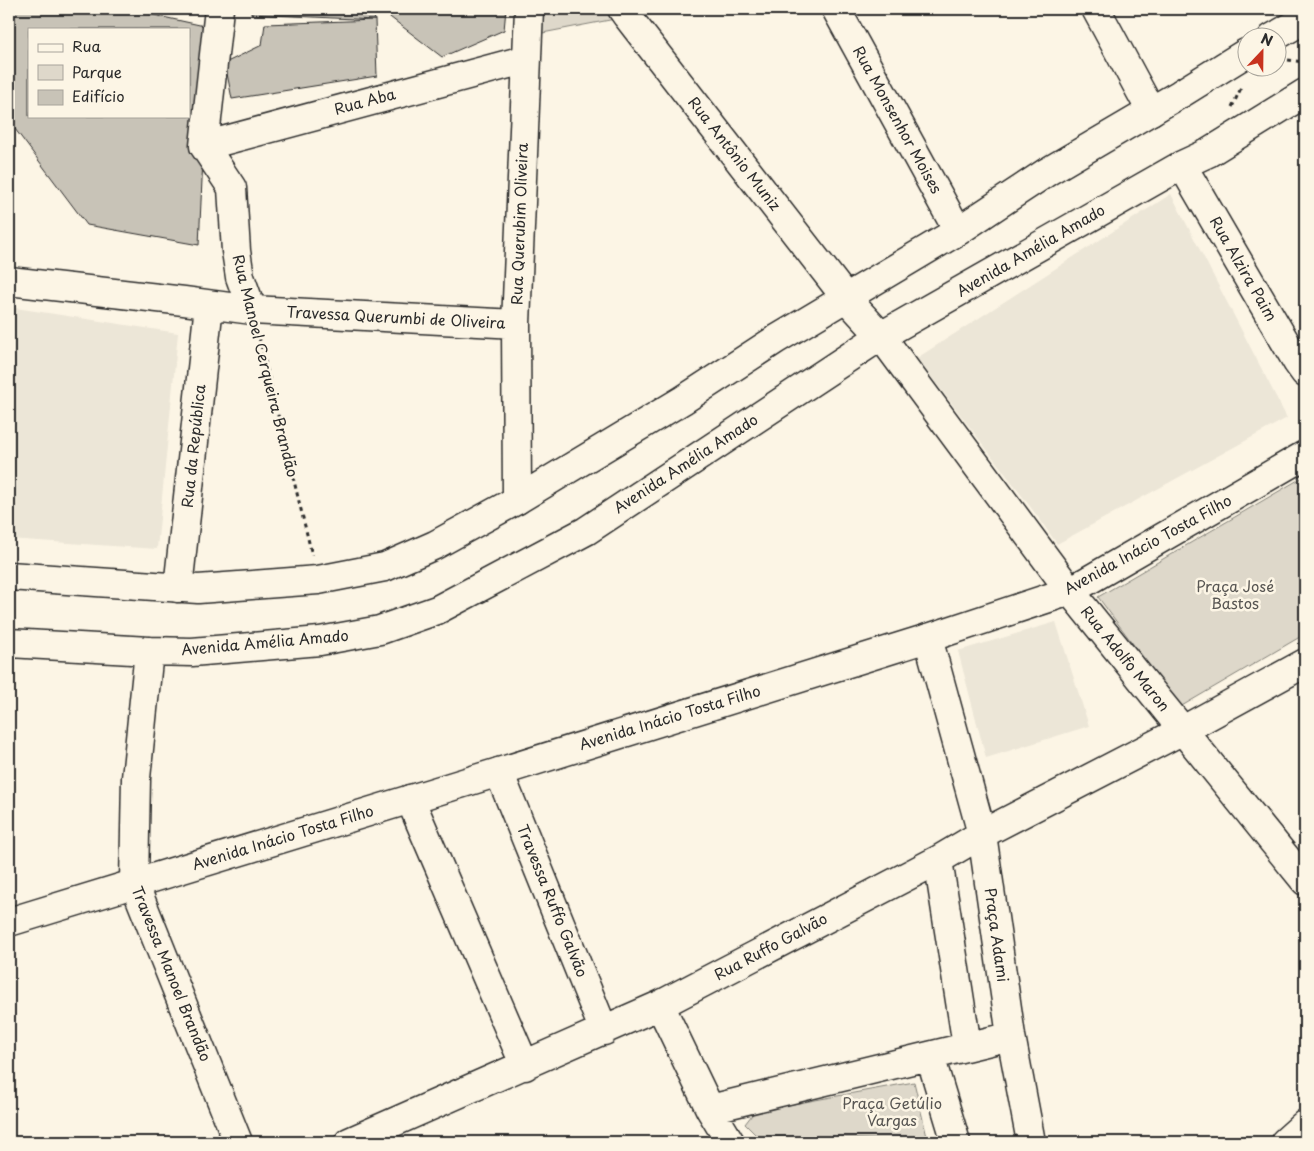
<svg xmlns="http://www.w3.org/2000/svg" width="1314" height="1151" font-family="'Playpen Sans',sans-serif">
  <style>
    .built { fill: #ece6d7 }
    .green { fill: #ded8ca; stroke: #84827a }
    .building { fill: #c8c3b7; stroke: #2b2b2b; fill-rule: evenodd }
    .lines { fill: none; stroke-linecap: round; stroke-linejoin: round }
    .minor-casing { stroke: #2b2b2b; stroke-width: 31 }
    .major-casing { stroke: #2b2b2b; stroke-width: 31 }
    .path { stroke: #2b2b2b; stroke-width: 3; stroke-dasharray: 4 4; stroke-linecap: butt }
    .minor { stroke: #fcf5e5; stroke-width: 28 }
    .major { stroke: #fcf5e5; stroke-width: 28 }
    .labels { text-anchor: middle; stroke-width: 5; stroke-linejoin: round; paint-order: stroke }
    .street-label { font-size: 15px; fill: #2b2b2b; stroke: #fcf5e5 }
    .park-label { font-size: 15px; fill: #585653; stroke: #fcf5e5 }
  </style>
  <rect width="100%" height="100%" fill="#fcf5e5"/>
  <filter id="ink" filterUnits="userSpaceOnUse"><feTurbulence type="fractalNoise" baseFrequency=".02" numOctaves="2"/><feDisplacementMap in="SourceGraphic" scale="10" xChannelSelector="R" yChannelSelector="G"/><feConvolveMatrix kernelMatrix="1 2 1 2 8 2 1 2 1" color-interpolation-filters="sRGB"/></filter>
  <g filter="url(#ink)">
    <!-- built -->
    <path class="built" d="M1171 194 1287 418 1057 544 1038 517 917 358Z
      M9 307 178 333 157 549 9 539Z
      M1056 622 1089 726 986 758 958 651Z"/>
    <!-- green -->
    <path class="green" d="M528 9H610L615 19 527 36Z
      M1305 476V634L1180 707 1098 597Z
      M914 1082 928 1141 757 1136 745 1124 755 1111Z"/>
    <!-- building -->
    <path class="building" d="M9 9H126L209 27 199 245 87 225 9 121ZM29 29H189V116H29Z
      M252 9H372L375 20 251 14Z
      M385 9H506L504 30 442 57 386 14Z
      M375 20 377 76 232 99 225 63 262 45 265 24Z"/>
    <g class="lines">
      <defs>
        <path id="minor" d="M219 9 204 146 232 188 236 251 240 277 252 310
          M622 9 627 16 846 298 881 336 1070 591 1305 881
          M836 9 958 231
          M1096 9 1151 111
          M204 146 527 59
          M1182 165 1297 362 1305 373
          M9 281 184 301 252 310 516 324
          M517 500 516 324 529 9
          M178 588 209 305
          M928 638 982 834 1011 1036 1031 1142
          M9 643 149 651 192 652 320 641 380 630 437 610 586 531 881 336 1182 165 1208 153 1305 93
          M149 651 136 778 134 883 238 1142
          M499 772 604 1031
          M410 799 525 1066
          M938 860 967 1046
          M660 1005 710 1109 730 1142
          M930 1056 956 1142
          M710 1109 1011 1036
          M349 1142 660 1005 938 860 982 834 1183 730 1305 663
          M1285 1142 1305 1124"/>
        <path id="major" d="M1272 38 1305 19
          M9 576 198 589 318 580 385 567 435 545 517 500 683 400 775 340 958 231 1047 172 1180 94 1246 53
          M9 922 499 772 928 638 1070 591 1305 455"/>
      </defs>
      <!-- minor casing -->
      <use href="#minor" class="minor-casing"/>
      <!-- major casing -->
      <use href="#major" class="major-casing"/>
      <!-- path -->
      <path class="path" d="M1288 60 1305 62
        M1232 107 1241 88
        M259 337 312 555"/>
      <!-- minor -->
      <use href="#minor" class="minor"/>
      <!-- major -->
      <use href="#major" class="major"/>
    </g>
  </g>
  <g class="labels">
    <!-- street labels -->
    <g class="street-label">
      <text transform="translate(365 102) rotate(-15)" y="5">Rua Aba</text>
      <text transform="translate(897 120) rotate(61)" y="5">Rua Monsenhor Moises</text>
      <text transform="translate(734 154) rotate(52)" y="5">Rua Antônio Muniz</text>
      <text transform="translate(520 224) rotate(-88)" y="5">Rua Querubim Oliveira</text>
      <text transform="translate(1031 251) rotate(-30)" y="5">Avenida Amélia Amado</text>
      <text transform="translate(1243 269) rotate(60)" y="5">Rua Alzira Paim</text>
      <text transform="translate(396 318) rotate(3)" y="5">Travessa Querumbi de Oliveira</text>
      <text transform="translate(265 366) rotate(76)" y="5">Rua Manoel Cerqueira Brandão</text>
      <text transform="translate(194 446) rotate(-84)" y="5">Rua da República</text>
      <text transform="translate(686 464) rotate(-33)" y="5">Avenida Amélia Amado</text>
      <text transform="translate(1148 545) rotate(-29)" y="5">Avenida Inácio Tosta Filho</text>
      <text transform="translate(265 643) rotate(-5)" y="5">Avenida Amélia Amado</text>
      <text transform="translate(1125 659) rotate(51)" y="5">Rua Adolfo Maron</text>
      <text transform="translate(670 718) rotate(-17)" y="5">Avenida Inácio Tosta Filho</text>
      <text transform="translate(283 838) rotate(-17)" y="5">Avenida Inácio Tosta Filho</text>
      <text transform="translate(552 901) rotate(68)" y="5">Travessa Ruffo Galvão</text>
      <text transform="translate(996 935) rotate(82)" y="5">Praça Adami</text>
      <text transform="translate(771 947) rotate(-28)" y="5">Rua Ruffo Galvão</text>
      <text transform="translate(171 974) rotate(68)" y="5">Travessa Manoel Brandão</text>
    </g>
    <!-- park labels -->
    <g class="park-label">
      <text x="1235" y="592">Praça José<tspan x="1235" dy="17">Bastos</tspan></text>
      <text x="892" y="1109">Praça Getúlio<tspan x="892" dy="17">Vargas</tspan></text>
    </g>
  </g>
  <!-- margin -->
  <rect width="1314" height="1151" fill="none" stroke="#fcf5e5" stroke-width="30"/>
  <rect x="15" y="15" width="1284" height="1121" fill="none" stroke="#2b2b2b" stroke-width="2" filter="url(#ink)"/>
  <!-- legend -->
  <rect x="28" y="28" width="162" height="90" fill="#fcf5e5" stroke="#a8a49b"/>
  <rect x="38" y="44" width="25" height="8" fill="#fcf5e5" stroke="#a8a49b"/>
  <text x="72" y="52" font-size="15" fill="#2b2b2b">Rua</text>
  <rect x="38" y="65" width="25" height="15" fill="#ded8ca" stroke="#a8a49b"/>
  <text x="72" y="78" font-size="15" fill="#2b2b2b">Parque</text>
  <rect x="38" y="90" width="25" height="15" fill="#c8c3b7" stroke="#a8a49b"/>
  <text x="72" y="102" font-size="15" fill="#2b2b2b">Edifício</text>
  <!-- north arrow -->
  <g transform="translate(1262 52) rotate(22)"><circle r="24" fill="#fcf5e5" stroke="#a8a49b"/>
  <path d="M0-4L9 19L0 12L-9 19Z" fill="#c8321e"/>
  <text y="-8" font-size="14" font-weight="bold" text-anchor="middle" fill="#2b2b2b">N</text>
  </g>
</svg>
